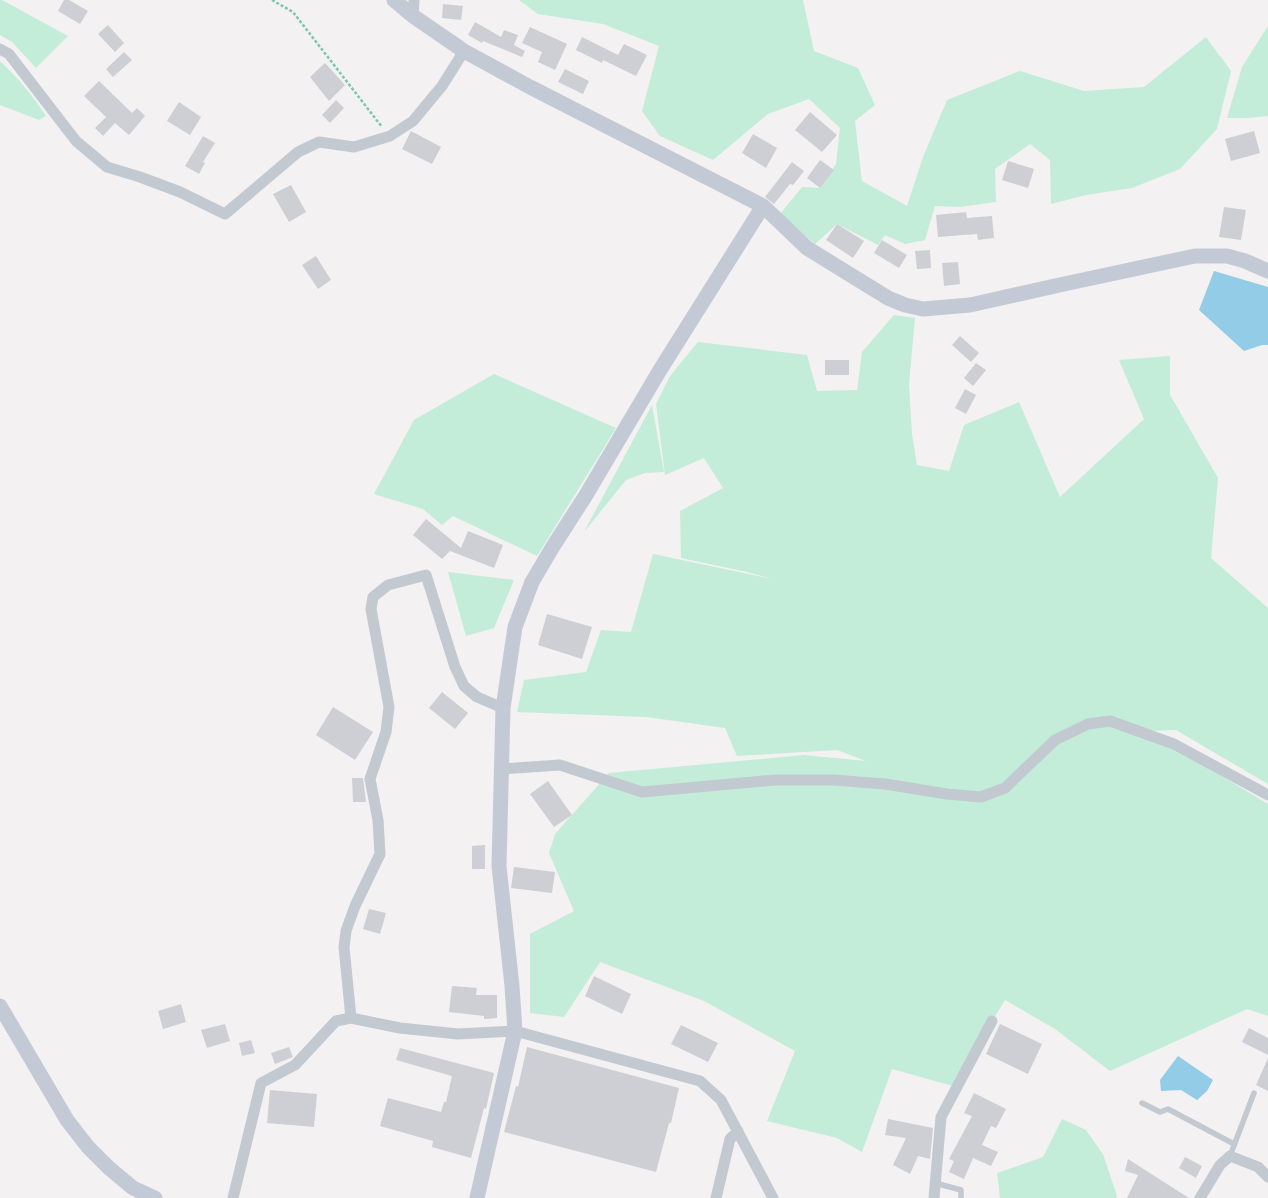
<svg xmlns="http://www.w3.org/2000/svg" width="1268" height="1198" font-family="Roboto,sans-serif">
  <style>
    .green { fill: #c3edd8 }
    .water { fill: #93cce6 }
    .building { fill: #cecfd5 }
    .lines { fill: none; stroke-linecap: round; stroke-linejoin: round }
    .path { stroke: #7dc8ac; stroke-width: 2.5; stroke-dasharray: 3 2; stroke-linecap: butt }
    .lane { stroke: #c2c9d1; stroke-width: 5.5 }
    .street { stroke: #c2c9d1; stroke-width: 11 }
    .secondary { stroke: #c3cad6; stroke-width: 15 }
  </style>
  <rect width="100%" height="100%" fill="#f3f1f1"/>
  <!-- green -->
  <path class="green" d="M0 0H2L68 36 36 68 12 42 0 35Z
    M519 0H803L814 51 858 68 875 105 855 121 862 181 907 206 923 157 947 100 1020 71 1084 91 1144 87 1206 37 1231 71 1217 129 1180 169 1132 188 1086 195 1051 204 1050 160 1030 144 995 169 996 202 960 207 935 206 925 240 905 244 885 235 878 245 837 224 815 244 780 214 802 187 820 188 836 164 840 128 809 99 768 114 713 160 660 136 642 111 659 46 603 24 538 14Z
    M1268 26V116L1248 118H1227L1242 67Z
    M0 61C18 78 33 96 46 116L39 120 0 105Z
    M894 315 915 318 909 384 912 434 917 465 949 471 964 425 1019 402 1060 497 1144 419 1119 360 1170 356V395L1218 478 1211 558 1268 608V784L1176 730 1147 731 1268 804V1016L1247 1009 1110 1071 1055 1029 1005 1000 953 1086 892 1069 862 1152 837 1138 767 1121 795 1051 704 1001 600 962 564 1017 530 1013V934L574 911 549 853 555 834 609 773 804 755 866 761 837 750 737 756 725 728 646 717 517 712 524 680 586 672 601 630 631 632 653 554 772 579 747 572 681 558 680 511 723 488 704 458 665 475 656 404 670 376 698 342 807 355 817 391 857 390 862 352Z
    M494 374 616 428 537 556 453 516 442 525 423 509 374 494 414 420Z
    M652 405 664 472 645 473 626 480 584 532Z
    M448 572 514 580 494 628 466 636Z
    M1062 1119 1086 1130 1103 1154 1117 1196 1116 1198H1000L997 1173 1043 1157Z"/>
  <!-- water -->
  <path class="water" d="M1214 271 1268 287V345H1262L1244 351 1199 310Z
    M1178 1056 1213 1080 1207 1091 1197 1100 1181 1090 1161 1091 1160 1080Z"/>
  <!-- building -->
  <path class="building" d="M64 0H69L88 11 80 24 58 11Z
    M443 4 463 6 461 20 442 18Z
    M475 22 501 37 504 30 518 35 514 45 525 51 522 57 483 41 482 43 468 35Z
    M108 25 124 43 115 52 98 34Z
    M530 27 567 44 555 70 538 62 542 52 522 43Z
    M582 37 618 55 624 44 647 55 636 76 603 60 602 63 576 50Z
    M124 52 132 60 113 77 106 69Z
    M325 63 345 85 329 101 310 77Z
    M565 69 589 81 583 94 558 82Z
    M99 81 132 113 137 108 145 116 129 135 115 123 103 136 95 128 106 117 84 96Z
    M336 100 344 108 330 123 322 115Z
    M179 102 201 117 190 135 167 121Z
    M810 112 837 135 822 152 795 130Z
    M411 131 441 147 432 164 402 149Z
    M1254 131 1260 153 1231 161 1225 139Z
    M753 134 777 148 766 168 742 153Z
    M203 136 215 143 203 162 205 163 199 174 185 166Z
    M820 160 834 170 820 188 807 178Z
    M1008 161 1034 169 1028 188 1002 180Z
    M792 162 804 171 793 185 790 184 774 204 765 197Z
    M291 185 306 212 289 222 273 194Z
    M1224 207 1246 210 1241 240 1219 237Z
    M966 212 967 218 992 216 994 238 978 240 977 234 938 237 936 215Z
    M837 224 864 241 853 258 826 240Z
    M882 240 907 255 899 268 874 253Z
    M930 250 931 268 917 269 915 251Z
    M316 256 331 280 318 289 302 265Z
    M958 262 960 284 944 286 942 263Z
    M960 336 979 353 971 362 952 345Z
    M825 360H849V375H825Z
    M976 363 986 370 973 386 964 378Z
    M965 389 976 395 966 414 955 408Z
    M426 519 461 548 468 531 503 545 494 568 450 551 442 559 413 535Z
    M547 614 592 627 582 659 538 645Z
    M442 692 468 713 455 729 429 708Z
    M333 707 373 732 355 760 316 735Z
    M352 778H363L366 802H353Z
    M548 781 572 815 554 827 530 794Z
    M485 845V869H472V846Z
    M514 867 555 872 552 893 511 888Z
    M369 909 386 913 380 934 363 929Z
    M594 976 631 994 622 1014 585 996Z
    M452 986 477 988 476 995H497V1018L484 1019V1016L449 1012Z
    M181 1004 186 1022 163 1029 158 1011Z
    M225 1024 230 1041 207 1048 201 1030Z
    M1000 1024 1042 1044 1028 1074 986 1054Z
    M681 1025 718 1043 708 1062 671 1044Z
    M1249 1028 1268 1038V1055L1242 1042Z
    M251 1040 255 1053 242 1056 239 1043Z
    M289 1047 293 1057 275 1064 271 1053Z
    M527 1047 679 1088 671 1123H669L656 1172 504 1132 516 1086 518 1087Z
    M400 1048 494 1073 486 1109 484 1108 471 1158 432 1147 433 1141 380 1126 388 1098 441 1112 444 1102H446L452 1076 396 1060Z
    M1268 1058V1091L1256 1085Z
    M270 1090 317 1094 314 1127 267 1123Z
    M974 1093 1006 1109 996 1128 991 1126 982 1145 998 1152 991 1166 973 1158 964 1179 949 1172 954 1161 949 1159 972 1116 964 1113Z
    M888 1119 933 1128 930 1159 918 1156 910 1174 893 1165 906 1138 885 1135Z
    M1185 1157 1202 1166 1196 1178 1179 1168Z
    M1128 1159 1156 1177 1189 1198H1127L1138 1175 1125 1171Z"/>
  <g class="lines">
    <!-- path -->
    <path class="path" d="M272 0 293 12 382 127"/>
    <!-- lane -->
    <path class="lane" d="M1142 1103 1160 1112 1168 1109 1234 1144
      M1230 1156 1254 1093
      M935 1183 961 1190V1198"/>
    <!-- street -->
    <path class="street" d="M413 16 414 0
      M0 49 9 54 76 141 107 167 140 177 180 192 225 214 298 152 319 142 354 147 390 136 413 121 442 86 464 51
      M501 769 560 765 642 792 775 780H834L885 784 947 794 981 797 1005 788 1055 740 1088 724 1110 721 1174 744 1268 795
      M351 1018 344 947 346 931 355 906 380 854 378 820 370 779 386 732 389 707 371 609 373 597 388 585 426 575 455 667 464 686 477 697 503 708
      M233 1198 261 1083 295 1065 336 1021 351 1018 400 1028 458 1034 515 1031 700 1081 721 1100 773 1198
      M716 1198 730 1139 738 1131
      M934 1198 941 1117 992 1021
      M1200 1198 1220 1165 1230 1156 1258 1167 1268 1177"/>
    <!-- secondary -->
    <path class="secondary" d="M394 0 413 16 464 51 530 87 763 206 807 248 888 298 905 305 923 309 970 305 1064 284 1195 256H1227L1245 261 1268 271
      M0 1006 67 1120 88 1147 109 1168 133 1188 155 1198
      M477 1198 515 1031 512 986 499 866 503 708 515 627 532 582 552 548 586 495 660 370 763 206"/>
  </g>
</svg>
